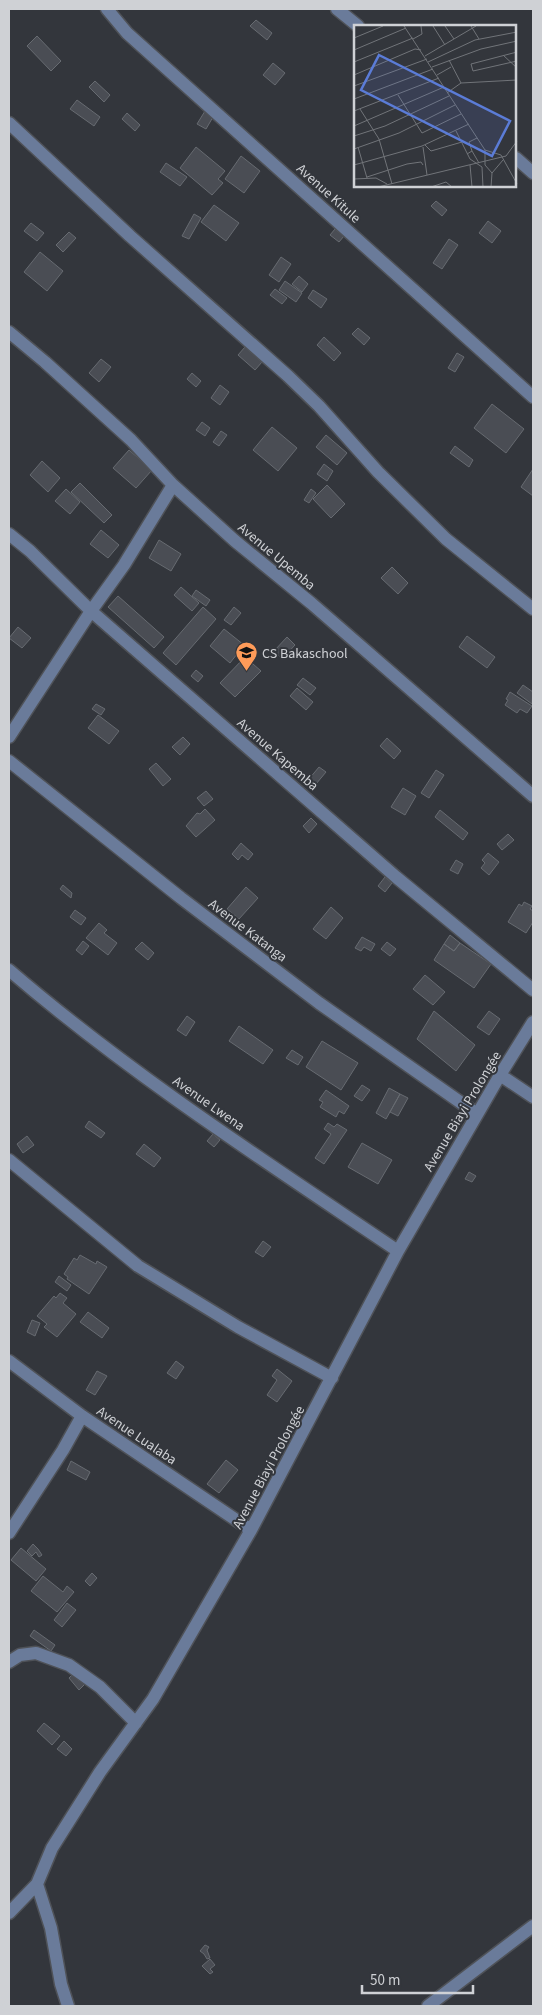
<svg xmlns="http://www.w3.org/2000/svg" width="542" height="2015" font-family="'Source Sans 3',sans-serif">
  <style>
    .building { fill: #4a4d54; stroke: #676b71 }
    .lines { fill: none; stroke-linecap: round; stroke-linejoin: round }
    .minor-casing { stroke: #4f5258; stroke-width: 15 }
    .minor { stroke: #6a7b9a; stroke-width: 12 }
    .labels { text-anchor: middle; stroke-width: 4; stroke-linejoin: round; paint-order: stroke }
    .street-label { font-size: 14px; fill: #cfd1d5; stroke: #33363c }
    .poi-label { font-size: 14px; fill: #cfd1d5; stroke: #33363c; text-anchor: start }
    .inset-road { fill: none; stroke: #717479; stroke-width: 1 }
    .view { fill: #5b7cd7; fill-opacity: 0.15; stroke: #5b7cd7; stroke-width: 2.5 }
    .inset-edge { fill: none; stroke: #cfd1d5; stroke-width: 2.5 }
  </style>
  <rect width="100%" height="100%" fill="#33363c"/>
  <!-- building -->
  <path class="building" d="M256 20 272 33 267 40 250 26Z
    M37 36 61 61 51 71 27 46Z
    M273 63 285 73 275 85 263 75Z
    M95 81 110 95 104 102 89 87Z
    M77 100 100 117 94 126 70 109Z
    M205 111 213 117 206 129 197 124Z
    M127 113 140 125 135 131 122 119Z
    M196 147 225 171 218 179 223 183 212 195 180 168Z
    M241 156 260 171 244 193 225 179Z
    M166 163 187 177 180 186 160 172Z
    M436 201 447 210 442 216 431 206Z
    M214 205 239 223 226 241 201 222Z
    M194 214 201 218 189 239 182 236Z
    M488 221 501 231 492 243 479 233Z
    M31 223 44 233 37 241 24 231Z
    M335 229 344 236 339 242 330 235Z
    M69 232 76 238 63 252 56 245Z
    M449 239 458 245 442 269 433 263Z
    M40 252 63 271 47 291 24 272Z
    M281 257 291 264 279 282 269 275Z
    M299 276 308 284 302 292 292 284Z
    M285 281 302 293 296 302 279 290Z
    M275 289 287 298 282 304 270 295Z
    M313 290 327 299 321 308 308 298Z
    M358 328 370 338 364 345 352 334Z
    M324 337 341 353 334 361 317 345Z
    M245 347 262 362 255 370 238 355Z
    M457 353 464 357 455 372 448 368Z
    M101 359 111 367 99 382 89 373Z
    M192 373 201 381 196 387 187 379Z
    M220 385 229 392 220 405 211 398Z
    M492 404 524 429 506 453 474 428Z
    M202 422 210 428 205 436 196 430Z
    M272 427 297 448 278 471 253 450Z
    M221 431 227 435 219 446 213 442Z
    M326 435 347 453 337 465 316 447Z
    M455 446 473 460 469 467 450 453Z
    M129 450 152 470 136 488 113 468Z
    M42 461 60 478 48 492 30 475Z
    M324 464 333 471 327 481 317 474Z
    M533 469V496L521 487Z
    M80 483 112 515 104 523 71 492Z
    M327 485 345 504 331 518 313 499Z
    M66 489 80 502 70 514 55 501Z
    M311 489 316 493 309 503 304 500Z
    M101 530 119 545 108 558 90 544Z
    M159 540 181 554 171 571 149 558Z
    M392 567 408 583 398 594 381 578Z
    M181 587 199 603 192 611 174 595Z
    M196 590 210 600 206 606 192 596Z
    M118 596 164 637 154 648 108 607Z
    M203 607 216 619 176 665 163 653Z
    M234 607 241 613 231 625 224 620Z
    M18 627 31 638 22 648 9 638Z
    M224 629 244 645 230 663 210 646Z
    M467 636 495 657 487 668 459 647Z
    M287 637 295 645 282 659 274 651Z
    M245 657 261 671 235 697 220 683Z
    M196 670 203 676 198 682 191 676Z
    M303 678 316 688 310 695 297 685Z
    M523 685 533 692 532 704 517 693Z
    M297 688 313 702 306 710 290 696Z
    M510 692 532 706 527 713 520 709 517 713 505 705 508 700 506 699Z
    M96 704 105 709 101 715 92 709Z
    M98 715 119 731 109 744 88 728Z
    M183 737 190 744 180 755 172 747Z
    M387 738 401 751 394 759 380 746Z
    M156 763 171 779 163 786 149 769Z
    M319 767 326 772 316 784 309 779Z
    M436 770 444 775 429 798 421 793Z
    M403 788 416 796 405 815 391 807Z
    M206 791 213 799 204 806 197 798Z
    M205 809 215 820 196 837 186 826 197 813 200 814Z
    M440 810 468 833 463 840 435 817Z
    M311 818 317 824 309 833 303 826Z
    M508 834 514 840 502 850 497 844Z
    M241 843 253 854 248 860 242 855 238 860 232 854Z
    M488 853 499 862 489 875 481 868 485 863 482 860Z
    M456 860 463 864 458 874 450 870Z
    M385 877 392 883 385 892 378 886Z
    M63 885 72 893 71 898 60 889Z
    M246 887 258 898 239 919 227 909Z
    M524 902 532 906 530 909 533 911V922L526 933 508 922 519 904 522 906Z
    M331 907 343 918 326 939 313 929Z
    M75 910 86 918 81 925 70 917Z
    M99 923 107 930 104 933 117 943 108 955 86 938Z
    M450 935 460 943 454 951 444 944Z
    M362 937 375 944 371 951 364 947 361 951 355 948Z
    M83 941 89 946 82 955 76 950Z
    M142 942 154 953 148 960 135 949Z
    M387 942 396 949 390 956 381 949Z
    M460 943 491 964 474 988 434 960 444 944 454 951Z
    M425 975 445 992 433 1005 413 989Z
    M434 1011 475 1045 456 1071 417 1039Z
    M489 1011 500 1019 489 1035 477 1027Z
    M187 1016 195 1022 186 1036 177 1030Z
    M239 1026 273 1050 263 1064 229 1041Z
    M322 1041 358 1063 341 1090 306 1067Z
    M292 1050 303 1057 298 1065 286 1058Z
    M362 1085 370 1090 362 1101 354 1096Z
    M389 1088 400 1094 386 1119 376 1113Z
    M326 1090 349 1106 344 1114 339 1111 336 1117 320 1107 323 1102 319 1100Z
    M400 1094 408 1098 398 1116 390 1112Z
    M89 1121 105 1133 101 1138 85 1127Z
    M328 1123 334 1127 337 1124 347 1130 324 1164 315 1158 331 1134 324 1129Z
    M213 1134 220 1140 214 1147 207 1141Z
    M27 1136 34 1145 23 1153 17 1144Z
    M362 1143 392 1160 378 1184 348 1167Z
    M144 1144 161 1158 154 1167 136 1154Z
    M469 1172 476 1176 472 1182 465 1179Z
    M263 1241 271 1247 263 1257 255 1252Z
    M80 1255 96 1264 97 1261 107 1267 89 1294 67 1279 68 1277 64 1274 74 1258 77 1260Z
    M59 1276 71 1285 67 1291 55 1282Z
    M60 1293 67 1298 63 1303 76 1314 57 1337 44 1327 47 1324 37 1316 54 1296 56 1298Z
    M88 1312 109 1328 102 1338 80 1322Z
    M32 1320 40 1323 35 1336 27 1332Z
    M176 1361 184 1367 176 1379 167 1373Z
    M277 1369 292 1381 277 1402 267 1395 277 1380 272 1376Z
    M97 1371 107 1376 95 1395 86 1390Z
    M226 1460 238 1470 219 1493 207 1484Z
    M71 1461 90 1472 86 1480 67 1470Z
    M33 1544 38 1549 42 1555 39 1557 36 1552 32 1556 27 1551Z
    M21 1548 46 1569 36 1581 11 1560Z
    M92 1573 97 1578 90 1586 85 1581Z
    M43 1576 63 1592 67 1586 74 1592 57 1612 31 1591Z
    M67 1603 76 1610 62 1627 54 1620Z
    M34 1630 55 1645 51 1651 30 1636Z
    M73 1674 79 1681 81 1679 85 1684 79 1690 69 1678Z
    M44 1723 60 1736 52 1745 37 1731Z
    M64 1741 72 1749 66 1756 57 1749Z
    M205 1945 209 1947 207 1950 210 1958 207 1959 204 1954 200 1951Z
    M210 1959 215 1965 210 1969 213 1972 210 1974 202 1966Z"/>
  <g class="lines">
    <defs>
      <path id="minor" d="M107 9 127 33 533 397
        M337 9 358 26
        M9 123 130 236 288 376 319 406 378 472 446 539 533 609
        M516 158 533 173
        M9 332 45 362 131 440 173 485 235 541 311 603 533 796
        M9 534 30 551 91 611 396 877 533 990
        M9 737 91 611 124 565 173 485
        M9 761 181 898 319 1003 477 1114
        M9 970C130 1074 266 1162 398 1251
        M500 1075 533 1097
        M9 1160 138 1266 238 1327 332 1378
        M9 1361 82 1416 251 1530
        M9 1533 63 1450 82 1416
        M9 1662 20 1655 36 1653 69 1665 100 1687 136 1723
        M37 1884 51 1928 61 1984 68 2006
        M9 1913 37 1884 52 1848 100 1772 153 1699 251 1530 398 1251 500 1075 533 1022
        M428 2006 533 1926"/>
    </defs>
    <!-- minor casing -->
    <use href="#minor" class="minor-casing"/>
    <!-- minor -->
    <use href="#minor" class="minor"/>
  </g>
  <!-- icons -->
  <defs>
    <symbol id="school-pin" viewBox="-11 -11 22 30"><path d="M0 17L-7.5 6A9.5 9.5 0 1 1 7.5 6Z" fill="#fe9b59" stroke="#33363c"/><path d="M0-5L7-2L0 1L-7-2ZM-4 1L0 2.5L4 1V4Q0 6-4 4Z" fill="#111"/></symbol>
  </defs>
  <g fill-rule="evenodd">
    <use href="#school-pin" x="234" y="640" width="25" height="34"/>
  </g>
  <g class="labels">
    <!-- street labels -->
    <g class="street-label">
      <text transform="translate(329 193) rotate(42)" y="5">Avenue Kitule</text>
      <text transform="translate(277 556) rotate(40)" y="5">Avenue Upemba</text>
      <text transform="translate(278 754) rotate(41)" y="5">Avenue Kapemba</text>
      <text transform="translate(248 930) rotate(37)" y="5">Avenue Katanga</text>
      <text transform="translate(209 1103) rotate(35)" y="5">Avenue Lwena</text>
      <text transform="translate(462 1111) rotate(-59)" y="5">Avenue Biayi Prolongée</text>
      <text transform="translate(137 1435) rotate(34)" y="5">Avenue Lualaba</text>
      <text transform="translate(268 1467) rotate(-62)" y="5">Avenue Biayi Prolongée</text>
    </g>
    <!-- poi labels -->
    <g class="poi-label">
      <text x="262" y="658">CS Bakaschool</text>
    </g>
  </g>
  <!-- overview -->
  <g transform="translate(354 25)">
    <rect width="162" height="162" fill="#33363c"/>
    <path class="inset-road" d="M50 1 131 125V140L138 148 137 162M79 1 91 20M91 1 100 14M117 1 125 14M0 13 29 1M59 14 68 9 67 1M0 25 52 3M163 27 117 39 119 46 163 36M149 30 163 43M71 31 122 1M95 35 107 58M0 37 59 13M74 37 121 15 163 7M78 42 127 24 163 16M0 50 61 24 67 25M83 50 97 42M0 61 73 34M93 68 107 58 163 55M44 70 68 108 107 89M0 74 79 44M6 84 25 114 38 159M0 86 85 53M0 101 90 62M102 106 116 134 128 142 129 162M0 111 31 101 95 71M71 120 77 126 108 117M4 122 13 153M69 122 73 150M0 124 45 108 101 80M131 125 147 130 163 159M118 126 115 117 123 113M113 129 118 126 125 138M0 140 68 121 115 99M116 140 118 162M138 148 149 135M13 152 53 139 67 137 69 140M0 154 22 153 33 159M24 162 152 131 163 116M77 162 92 157 98 162"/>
    <path class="view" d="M25 30 156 96 138 131 7 65Z"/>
    <rect width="162" height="162" class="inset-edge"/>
  </g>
  <!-- border -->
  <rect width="542" height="2015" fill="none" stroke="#cfd1d5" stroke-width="20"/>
  <!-- scale -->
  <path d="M362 1985v8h111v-8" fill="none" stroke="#cfd1d5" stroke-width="2.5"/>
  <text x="370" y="1985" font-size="15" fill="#cfd1d5" stroke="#33363c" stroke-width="4" paint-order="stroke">50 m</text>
</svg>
